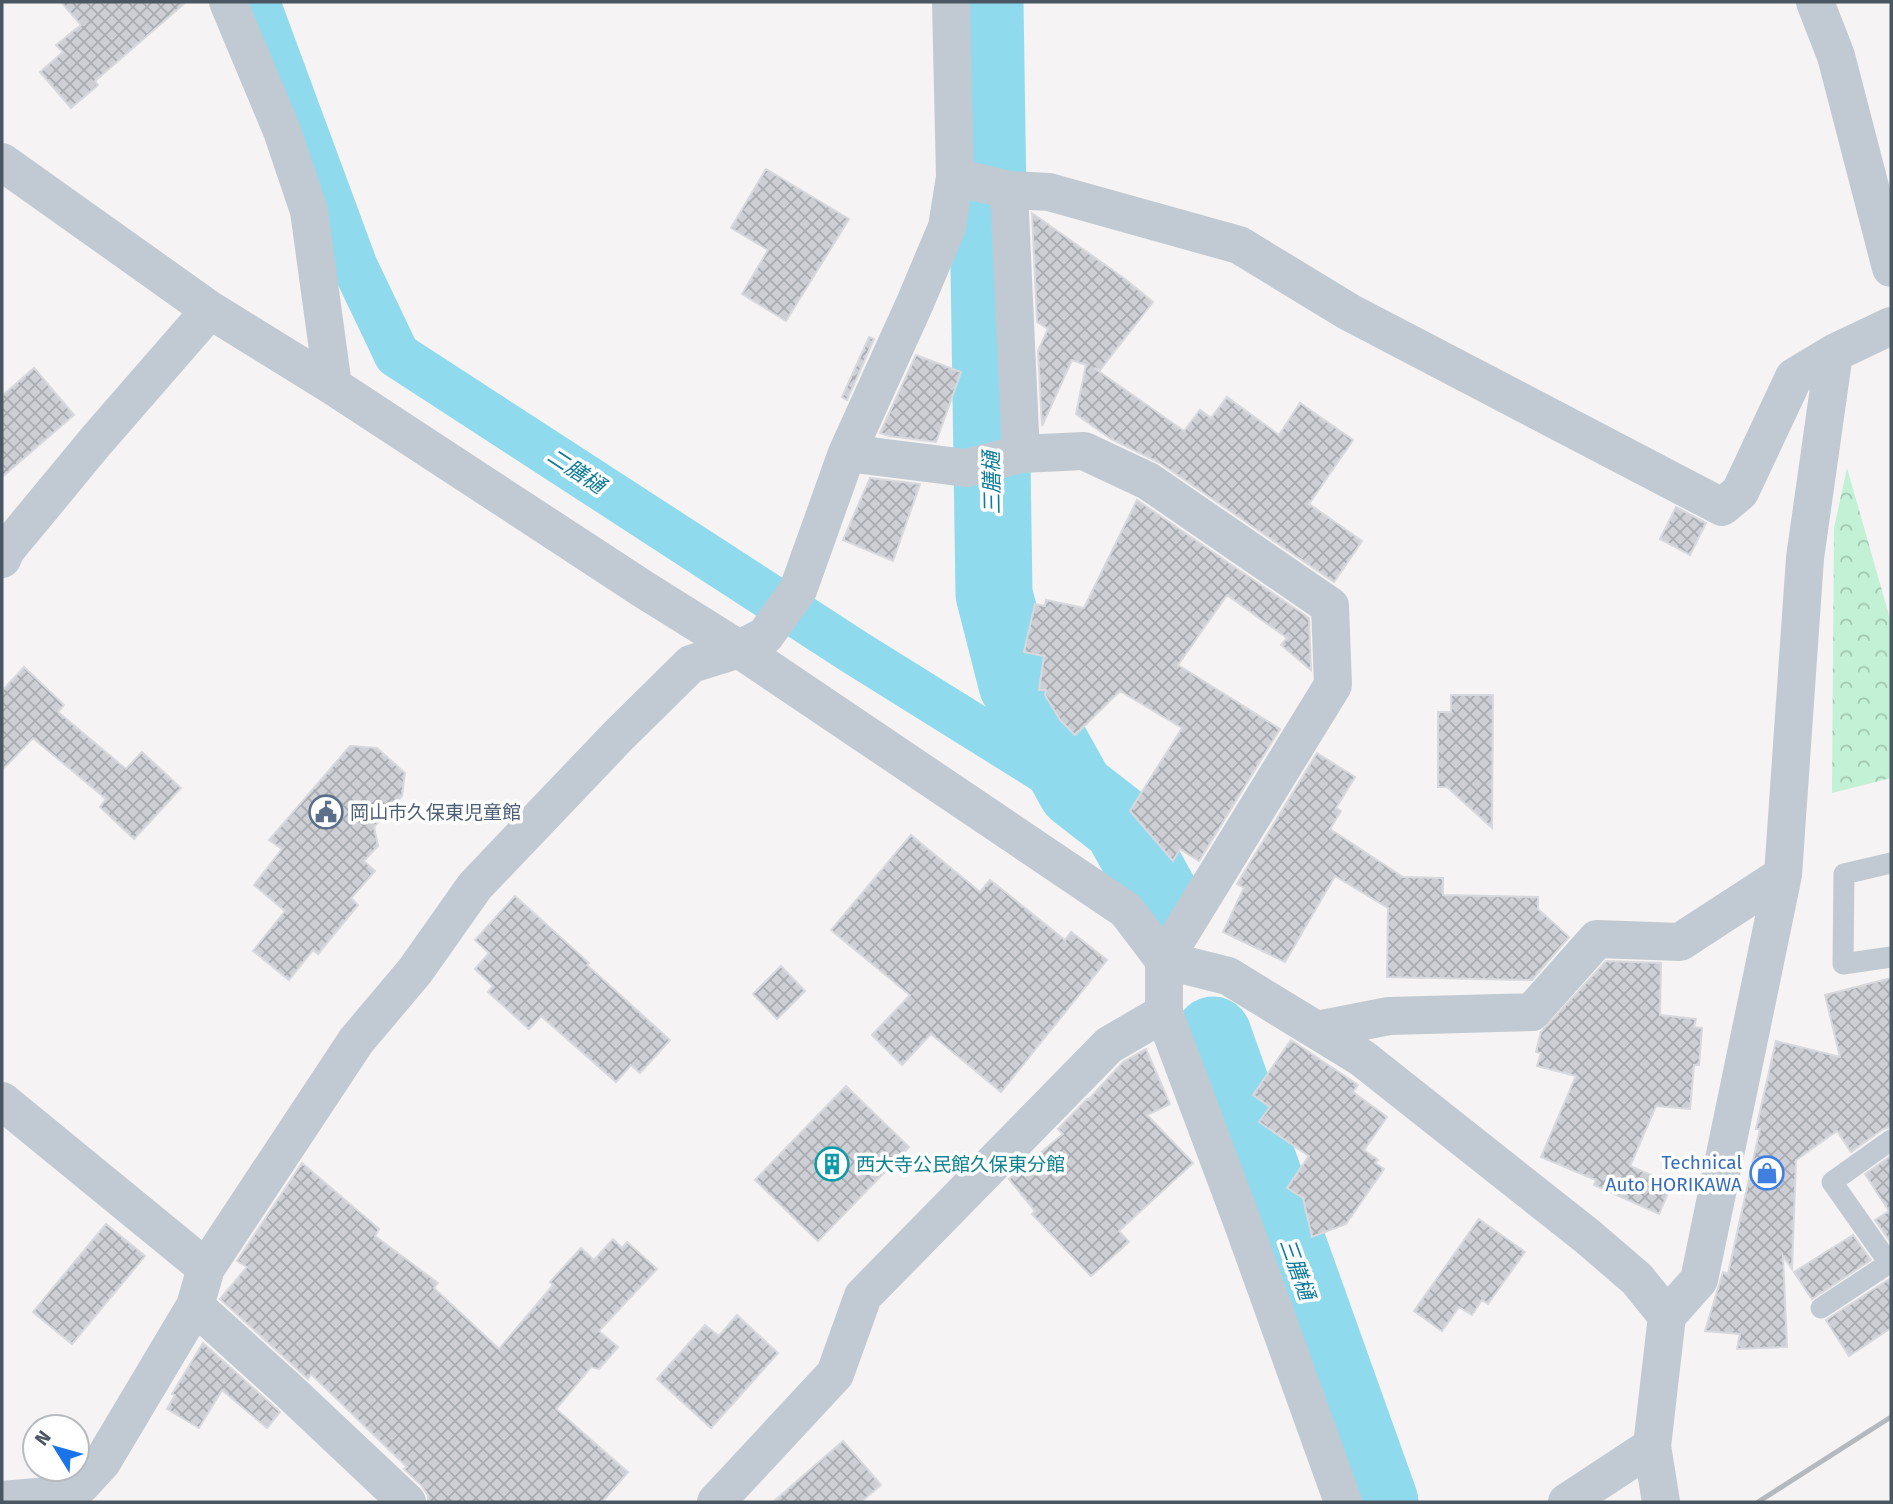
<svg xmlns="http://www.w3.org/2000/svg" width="1893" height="1504" font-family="'Fira Sans','Noto Sans JP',sans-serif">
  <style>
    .park { fill: url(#park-crowns) }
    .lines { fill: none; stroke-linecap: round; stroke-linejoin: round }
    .canal { stroke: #90daee; stroke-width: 46 }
    .river { stroke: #90daee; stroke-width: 77 }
    .building { fill: url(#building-cross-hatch); stroke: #d7d9de; stroke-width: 2 }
    .service { stroke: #c1cad2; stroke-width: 21 }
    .minor { stroke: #c1cad2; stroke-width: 38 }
    .tertiary { stroke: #c1cad2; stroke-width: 38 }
    .rail { stroke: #b5b8bd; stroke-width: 5 }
    .labels { text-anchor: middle; stroke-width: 7; stroke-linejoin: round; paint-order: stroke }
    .service-label { font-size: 19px; fill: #4e5e75; stroke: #fff; text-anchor: start }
    .shop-label { font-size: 19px; fill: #366cbe; stroke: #fff; text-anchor: end }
    .culture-label { font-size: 19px; fill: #0d838f; stroke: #fff; text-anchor: start }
    .water-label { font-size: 21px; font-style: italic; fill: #0c7c9b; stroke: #fff }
  </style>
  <defs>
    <pattern id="park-crowns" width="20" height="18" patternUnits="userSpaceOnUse" patternTransform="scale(1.75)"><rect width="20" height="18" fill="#c3f1d5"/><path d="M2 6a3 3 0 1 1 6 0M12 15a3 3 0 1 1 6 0" fill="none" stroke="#a0c6b0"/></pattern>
    <pattern id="building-cross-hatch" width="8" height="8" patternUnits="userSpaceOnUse" patternTransform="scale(1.75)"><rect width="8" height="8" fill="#cdcfd5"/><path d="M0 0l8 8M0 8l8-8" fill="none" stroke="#a8abb0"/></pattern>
  </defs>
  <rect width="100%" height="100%" fill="#f5f3f3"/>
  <!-- park -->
  <path class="park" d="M1847 468 1891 622V778L1832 793 1834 528Z"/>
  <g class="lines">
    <!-- canal -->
    <path class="canal" d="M257 2 355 267 397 355 856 653 1076 790"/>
    <!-- river -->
    <path class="river" d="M985 2 994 594 1017 684 1076 790 1121 825 1169 911
      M1213 1035 1380 1502"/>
  </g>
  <!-- building -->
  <path class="building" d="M61 2H186L95 81 98 85 71 108 40 72 63 52 56 45 81 25Z
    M766 169 849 219 786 321 742 294 768 250 731 228Z
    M1032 213 1125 279 1153 302 1100 370 1094 368 1184 431 1200 410 1211 418 1227 397 1279 435 1300 403 1353 440 1309 504 1362 541 1334 582 1160 463 1111 439 1076 414 1086 365 1072 360 1042 426 1038 351 1048 329 1037 322Z
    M869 337 874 339 847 400 842 397Z
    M916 355 961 372 936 442 889 436 880 433Z
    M34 368 74 415 2 477V396Z
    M870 478 920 484 893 561 843 540Z
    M1137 500 1309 618 1311 670 1281 645 1287 638 1227 595 1178 665 1280 729 1199 861 1180 849 1173 861 1130 811 1182 728 1120 691 1075 735 1060 720 1045 695 1046 690H1039L1044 656 1024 652 1035 604 1045 606 1046 600 1084 608Z
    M1676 507 1706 523 1690 555 1660 539Z
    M24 667 64 705 58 712 126 769 142 752 181 788 134 839 100 807 106 799 33 738 2 770V691Z
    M1451 695H1493L1492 828 1447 787H1438V712H1451Z
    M350 746 377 748 405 773 402 796 374 827 378 846 364 861 375 871 351 898 358 905 318 954 313 950 289 980 253 951 285 911 254 885 282 849 269 840Z
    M1317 753 1355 777 1336 808 1341 811 1330 829 1403 877 1443 878V895L1538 897V909L1569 937 1532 980 1387 977 1388 908 1335 876 1285 962 1223 932 1244 888 1237 884Z
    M911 835 980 892 990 880 1065 940 1071 932 1107 960 1001 1092 931 1034 902 1065 872 1035 910 995 831 930Z
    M515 896 589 963 587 965 670 1040 640 1073 631 1065 616 1082 541 1016 529 1029 488 992 493 986 475 969 489 953 475 940Z
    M1606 961 1661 963 1660 1015 1696 1019 1694 1027 1702 1028 1699 1065H1694L1690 1109 1656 1106 1630 1166 1672 1184 1659 1214 1594 1185 1596 1180 1541 1157 1576 1076 1537 1066 1541 1053 1536 1052 1541 1032Z
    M781 966 805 991 777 1019 753 994Z
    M1891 978V1127L1883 1129 1851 1152 1837 1131 1796 1160 1792 1269 1783 1256 1787 1347 1737 1349 1740 1334 1705 1331 1723 1272 1728 1274 1760 1129H1756L1776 1041 1840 1057 1825 995Z
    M1291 1040 1358 1085 1353 1092 1387 1117 1364 1150 1378 1160 1375 1163 1384 1169 1346 1224 1312 1237 1303 1198 1287 1188 1309 1156 1259 1122 1270 1107 1253 1095Z
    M1146 1049 1170 1104 1147 1115 1193 1163 1119 1231 1129 1242 1091 1276 1032 1214 1035 1211 1009 1179 1063 1134 1058 1129 1087 1099 1088 1100 1123 1062Z
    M846 1086 909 1147 818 1241 755 1180Z
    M1891 1156V1243L1875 1220 1889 1211 1865 1174Z
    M302 1163 379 1229 375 1236 438 1283 434 1288 499 1349 553 1285 550 1282 581 1248 594 1260 613 1239 622 1248 627 1242 657 1269 599 1331 618 1347 599 1369 591 1367 556 1409 628 1472 602 1502H428V1495L422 1486 404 1469 407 1467 311 1374 308 1379 220 1299 247 1267 237 1261Z
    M1479 1219 1525 1252 1488 1304 1482 1300 1472 1315 1459 1307 1442 1331 1414 1311Z
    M106 1224 145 1256 72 1344 33 1312Z
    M1853 1235 1871 1260 1812 1299 1794 1272Z
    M1891 1278V1328L1849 1356 1826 1320Z
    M737 1315 778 1353 711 1428 657 1379 705 1325 719 1336Z
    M203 1343 280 1412 267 1428 222 1390 199 1428 167 1409 175 1395 172 1394Z
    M843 1441 881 1485 861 1502H773Z"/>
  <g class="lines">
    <!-- service -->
    <path class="service" d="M1891 863 1844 874 1843 964 1891 957
      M1889 1263 1832 1182 1891 1140
      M1821 1308 1891 1262"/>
    <!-- minor -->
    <path class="minor" d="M228 2 282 131 309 211 333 386
      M2 162 210 310 333 386 643 589 739 649 1126 910 1164 960 1228 976 1362 1058 1587 1236 1637 1279 1667 1316 1652 1446 1661 1502
      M955 177 1009 190 1049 192 1239 245 1349 312 1722 507 1740 492 1794 377 1834 353
      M1009 190 1021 454
      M847 453 966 468 1021 454 1084 451 1148 481 1330 606 1333 685 1164 960V1013L1243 1224 1343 1502
      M2 559 6 550 96 441 210 310
      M1317 1030 1389 1016 1532 1012 1597 939 1680 942 1783 875
      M2 1101 206 1268
      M195 1306 287 1389 407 1502
      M1667 1316 1699 1280 1783 875 1805 558 1834 353 1891 326
      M2 1500 61 1495 81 1485 102 1462 195 1306 206 1268 356 1041 415 971 475 886 618 736 691 664 739 649 765 636 798 590 847 453 915 303 947 227 955 177 951 2
      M716 1502 835 1374 863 1296 1109 1045 1164 1013
      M1567 1502 1652 1446"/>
    <!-- tertiary -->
    <path class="tertiary" d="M1815 2 1836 56 1891 268"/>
    <!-- rail -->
    <path class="rail" d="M1758 1502 1891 1417"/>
  </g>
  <!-- icons -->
  <defs>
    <symbol id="civic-ring" viewBox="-11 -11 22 22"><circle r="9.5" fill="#fff" stroke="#5c6f8a" stroke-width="1.5"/><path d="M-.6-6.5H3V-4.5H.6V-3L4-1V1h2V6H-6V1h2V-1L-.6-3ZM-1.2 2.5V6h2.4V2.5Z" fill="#5c6f8a"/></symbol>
    <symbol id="building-ring" viewBox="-11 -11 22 22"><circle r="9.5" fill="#fff" stroke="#0f9aa8" stroke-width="1.5"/><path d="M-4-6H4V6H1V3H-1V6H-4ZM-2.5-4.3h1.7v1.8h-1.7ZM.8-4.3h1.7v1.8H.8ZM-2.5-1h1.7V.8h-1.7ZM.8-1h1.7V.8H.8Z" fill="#0f9aa8"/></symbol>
    <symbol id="shop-ring" viewBox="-11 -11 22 22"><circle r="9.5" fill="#fff" stroke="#3f7fe0" stroke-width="1.5"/><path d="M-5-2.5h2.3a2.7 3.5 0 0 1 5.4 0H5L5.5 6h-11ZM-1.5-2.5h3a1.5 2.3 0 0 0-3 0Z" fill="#3f7fe0"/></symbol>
  </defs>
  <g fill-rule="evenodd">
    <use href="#civic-ring" x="307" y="793" width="38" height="38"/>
    <use href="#building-ring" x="813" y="1145" width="38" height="38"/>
    <use href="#shop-ring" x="1748" y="1154" width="38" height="38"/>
  </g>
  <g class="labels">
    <!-- service labels -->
    <g class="service-label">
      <text x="350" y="819">岡山市久保東児童館</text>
    </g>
    <!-- shop labels -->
    <g class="shop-label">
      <text x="1742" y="1169">Technical<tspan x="1742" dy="22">Auto HORIKAWA</tspan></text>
    </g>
    <!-- culture labels -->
    <g class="culture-label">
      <text x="856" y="1171">西大寺公民館久保東分館</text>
    </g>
    <!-- water labels -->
    <g class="water-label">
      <text transform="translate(576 471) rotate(33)" y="7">二膳樋</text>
      <text transform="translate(992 483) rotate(-91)" y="7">三膳樋</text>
      <text transform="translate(1297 1269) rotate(70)" y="7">三膳樋</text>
    </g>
  </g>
  <!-- border -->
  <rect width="1893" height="1504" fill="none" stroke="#4a5661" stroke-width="7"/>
  <!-- north arrow -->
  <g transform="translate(56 1448) rotate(307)"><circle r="33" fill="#ffffff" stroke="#b7bbc0" stroke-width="2"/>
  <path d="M0-5L12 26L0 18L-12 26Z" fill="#1a73e8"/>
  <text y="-10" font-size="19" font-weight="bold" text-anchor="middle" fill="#4a5661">N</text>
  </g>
</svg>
